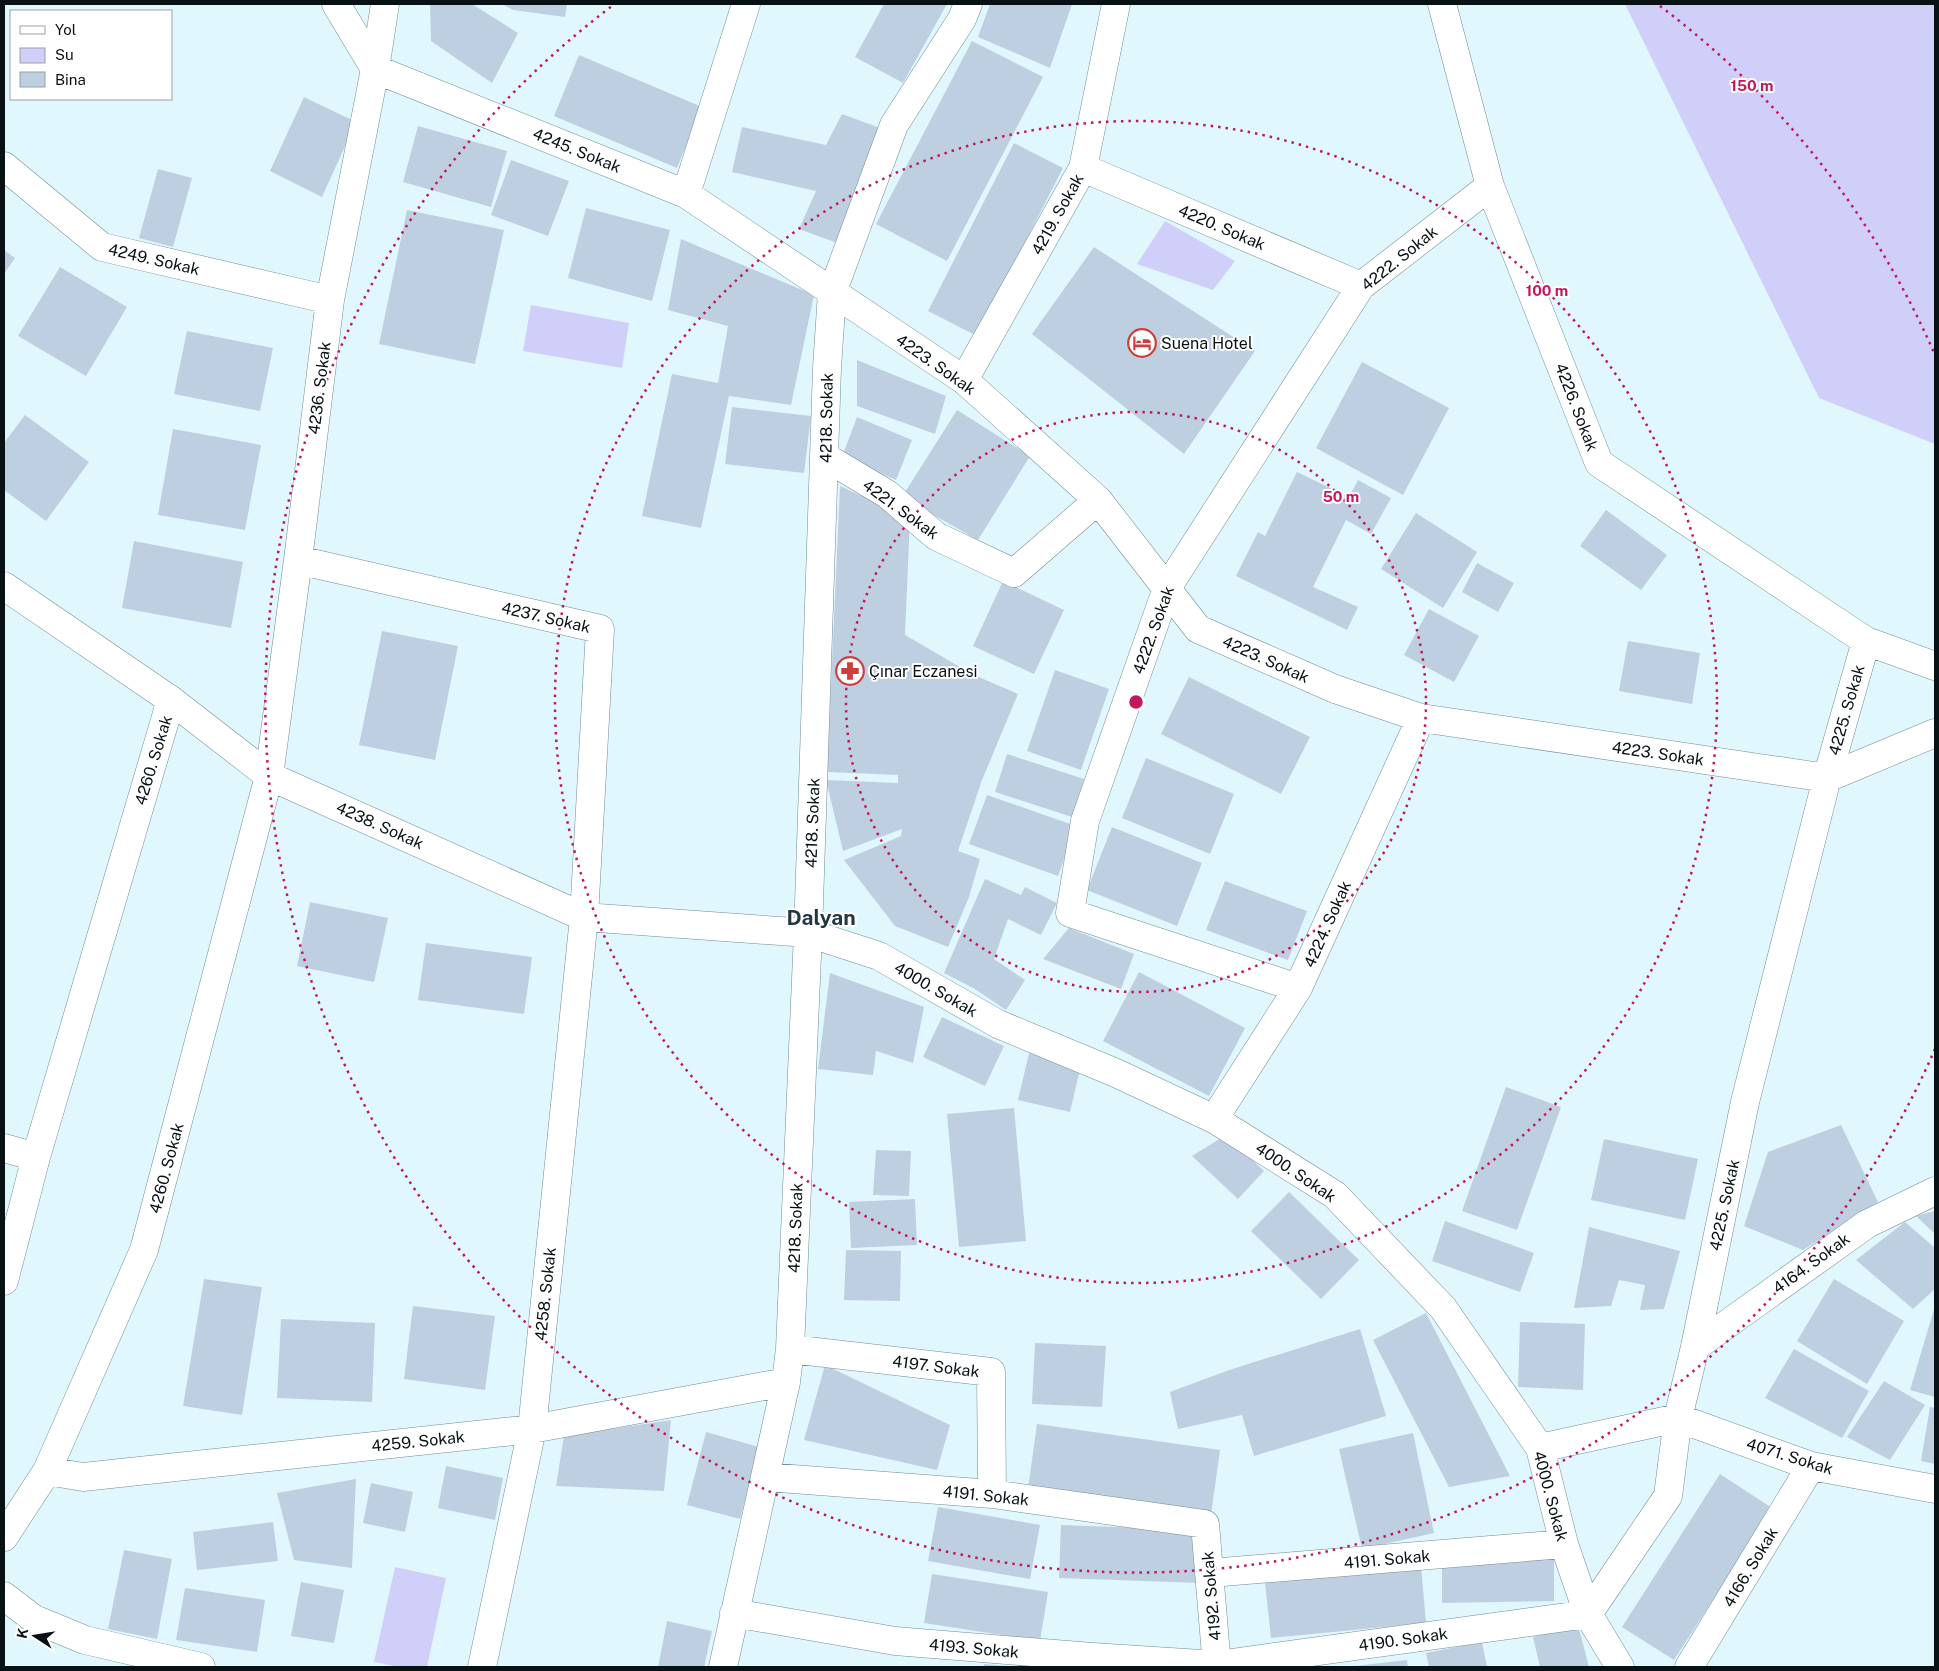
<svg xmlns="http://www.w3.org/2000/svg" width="1939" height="1671" font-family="'Public Sans',sans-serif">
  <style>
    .water { fill: #d0cffa }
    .building { fill: #bfcfe2 }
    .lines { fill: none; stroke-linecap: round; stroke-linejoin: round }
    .minor-casing { stroke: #728c94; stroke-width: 29 }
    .minor { stroke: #fff; stroke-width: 28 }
    .ring { fill: none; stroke: #c2185b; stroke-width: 2.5; stroke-dasharray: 2.5 5 }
    .labels { text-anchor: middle; stroke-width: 4; stroke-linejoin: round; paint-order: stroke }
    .street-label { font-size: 16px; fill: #081215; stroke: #fff }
    .poi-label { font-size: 16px; fill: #081215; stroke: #fff; text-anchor: start }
    .district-label { font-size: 21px; font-weight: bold; fill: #21383f; stroke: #fff }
    .centre { fill: #c2185b; stroke: #fff; stroke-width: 2.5 }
    .ring-label { font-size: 15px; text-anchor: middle; font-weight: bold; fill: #c2185b; stroke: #fff; stroke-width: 4; stroke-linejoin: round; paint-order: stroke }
  </style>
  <rect width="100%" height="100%" fill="#e0f7fe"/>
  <!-- water -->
  <path class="water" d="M1625 4H1935V444L1819 398Z
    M1165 221 1235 261 1213 290 1137 264Z
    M531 305 629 323 622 368 523 351Z
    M395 1567 446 1578 427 1667H399L374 1662Z"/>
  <!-- building -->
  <path class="building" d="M430 4H472L518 33 492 83 431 41Z
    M502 4H567L565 17 513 10Z
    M884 4H947L903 83 855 57Z
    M990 4H1072L1050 68 978 37Z
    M972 41 1043 77 947 261 876 224Z
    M579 55 702 107 677 168 554 116Z
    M304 97 356 122 322 197 270 171Z
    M842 114 880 128 837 243 799 229 816 191 732 172 742 127 826 145Z
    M418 126 507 151 491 207 403 182Z
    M1014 143 1063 168 977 336 928 311Z
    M511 160 569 181 548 236 491 215Z
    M158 169 192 178 173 247 139 238Z
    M586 208 670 230 652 301 568 278Z
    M407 210 504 230 475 364 379 344Z
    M681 239 814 295 791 405 729 396 701 528 642 516 672 374 718 383 728 326 668 310Z
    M1094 247 1255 351 1184 454 1032 334Z
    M4 250 15 258 4 274Z
    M60 267 127 307 86 376 18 336Z
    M187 331 273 348 260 411 174 394Z
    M857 360 946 396 935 434 857 406Z
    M1362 362 1449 408 1403 495 1316 448Z
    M732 407 811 416 804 473 725 464Z
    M957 410 1030 456 978 540 902 497Z
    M25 415 89 462 46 521 4 490V443Z
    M857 417 912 440 896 480 842 457Z
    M173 429 261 445 245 530 158 515Z
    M1297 472 1349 497 1358 480 1391 498 1371 534 1346 520 1313 587 1358 607 1347 630 1236 576 1258 532 1265 536Z
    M840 486 910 518 905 635 972 674 1018 694 982 780 958 851 980 859 969 897 948 947 895 926 844 860 901 836 902 829 843 851 826 780 898 783V775L827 772Z
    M1606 510 1667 555 1641 590 1580 546Z
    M1416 513 1477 552 1443 608 1381 569Z
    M134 541 243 562 231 628 122 608Z
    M1477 563 1514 583 1498 612 1462 592Z
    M1003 581 1064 610 1034 674 973 646Z
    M1429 609 1479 636 1454 682 1404 655Z
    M382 631 458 646 435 760 359 745Z
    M1628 641 1700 653 1692 704 1619 691Z
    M1055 670 1109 689 1081 770 1027 751Z
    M1189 677 1310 737 1281 794 1161 734Z
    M1007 754 1084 779 1072 817 995 792Z
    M1146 758 1234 794 1210 854 1122 818Z
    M987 795 1076 826 1058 876 969 844Z
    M1112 827 1202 863 1177 926 1087 890Z
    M985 879 1021 895 1025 887 1057 903 1041 935 1008 919 994 959 1025 980 1006 1010 975 989 944 973Z
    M1225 881 1307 911 1288 960 1206 930Z
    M310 902 388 918 374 982 297 966Z
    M1069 928 1134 954 1121 989 1043 959Z
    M426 943 532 957 524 1014 418 1000Z
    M1139 972 1245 1028 1209 1096 1103 1041Z
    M830 973 924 1007 913 1063 876 1051 873 1075 818 1069Z
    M942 1017 1004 1046 985 1086 923 1057Z
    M1029 1053 1081 1065 1070 1112 1018 1100Z
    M1506 1087 1561 1107 1517 1230 1462 1211Z
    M1014 1108 1026 1241 959 1247 947 1114Z
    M1841 1125 1878 1202 1803 1250 1744 1226 1768 1152Z
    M1226 1135 1264 1171 1238 1199 1192 1156Z
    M1604 1139 1698 1159 1685 1220 1591 1200Z
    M876 1150 911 1151 909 1196 873 1195Z
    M1289 1192 1359 1260 1321 1299 1251 1231Z
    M915 1199 917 1245 851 1248 849 1202Z
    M1935 1211V1234L1916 1216Z
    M1445 1221 1534 1253 1520 1292 1432 1261Z
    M1905 1222 1935 1248V1289L1913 1309 1856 1260Z
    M1589 1227 1680 1251 1664 1309 1640 1310 1645 1285 1619 1280 1611 1306 1574 1308Z
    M846 1250 901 1251 900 1301 844 1300Z
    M204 1279 262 1287 242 1415 183 1406Z
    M1834 1279 1904 1321 1867 1384 1797 1341Z
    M413 1306 495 1316 485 1390 404 1379Z
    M1935 1306V1397L1910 1390Z
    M1426 1313 1510 1476 1449 1487 1373 1340Z
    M281 1319 375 1323 372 1402 277 1398Z
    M1520 1322 1585 1324 1583 1390 1518 1387Z
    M1360 1329 1386 1416 1254 1456 1242 1415 1178 1429 1170 1392 1229 1370Z
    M1035 1343 1106 1346 1102 1407 1032 1404Z
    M1794 1349 1869 1391 1842 1438 1765 1398Z
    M825 1365 950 1425 937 1470 804 1440Z
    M1884 1381 1925 1405 1890 1460 1847 1437Z
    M1930 1407 1935 1408V1464L1921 1461Z
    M671 1420 664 1491 556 1486 564 1436Z
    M1037 1424 1220 1450 1211 1515 1028 1489Z
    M706 1432 759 1447 740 1519 687 1505Z
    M1413 1433 1434 1533 1362 1549 1339 1449Z
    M446 1466 503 1478 495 1520 438 1508Z
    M1720 1474 1772 1508 1674 1660 1622 1627Z
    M356 1479 352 1568 294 1560 277 1493Z
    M371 1483 413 1492 405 1532 363 1523Z
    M938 1507 1040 1525 1030 1579 928 1561Z
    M273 1522 278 1561 197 1570 193 1532Z
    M1061 1525 1201 1530 1200 1583 1059 1578Z
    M124 1550 172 1559 157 1639 108 1629Z
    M1554 1558V1601L1442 1603V1560Z
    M1421 1566 1426 1623 1271 1638 1265 1582Z
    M932 1574 1048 1592 1040 1641 924 1623Z
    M301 1582 344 1590 334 1643 291 1636Z
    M185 1588 265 1600 257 1652 176 1640Z
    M667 1621 712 1631 704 1667H658Z
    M1578 1625 1589 1667H1540L1533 1637Z
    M1482 1642 1487 1667H1429L1426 1653Z
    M1407 1660 1408 1667H1355V1666Z
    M984 1664 1005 1666V1667H984Z"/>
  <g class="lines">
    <defs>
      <path id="minor" d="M336 4 375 69 686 194 964 380 1098 500 1198 629 1335 689 1421 718 1827 778 1935 733
        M1442 4 1490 186 1599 463 1866 641 1935 666
        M4 166 102 247 330 300
        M1083 168 1361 286
        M686 194 746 4
        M964 380 1083 168 1116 4
        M825 457 887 494 936 536 1014 573 1098 500
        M298 560 600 629 584 917 532 1429 482 1667
        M4 586 171 700 269 776 584 917 808 933 879 956 998 1024 1116 1073 1214 1119 1335 1195 1443 1308 1540 1448 1564 1544 1588 1614 1620 1667
        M1298 988 1070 913 1085 821 1167 588 1361 286 1490 186
        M1214 1119 1298 988 1421 718
        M4 1148 36 1157
        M4 1281 36 1157 171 700
        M1695 1347 1867 1224 1935 1191
        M790 1349 991 1372 992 1494
        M1540 1448 1678 1418 1811 1466 1935 1489
        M47 1471 83 1477 532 1429 786 1382
        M766 1477 992 1494 1205 1524 1217 1667
        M4 1537 47 1471 144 1250 269 776 298 560 330 300 375 69 385 4
        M1210 1573 1564 1544
        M4 1596 34 1619 85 1640 201 1667
        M734 1613 895 1641 1092 1657 1217 1665 1588 1614 1668 1496 1678 1418 1695 1347 1745 1102 1827 778 1866 641
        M723 1667 786 1382 790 1349 808 933 827 368 832 293 894 125 962 19 968 4
        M1689 1667 1811 1466"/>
    </defs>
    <!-- minor casing -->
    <use href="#minor" class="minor-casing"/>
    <!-- minor -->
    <use href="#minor" class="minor"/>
  </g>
  <!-- distance rings -->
  <g class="ring">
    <circle cx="1136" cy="702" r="290"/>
    <circle cx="1136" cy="702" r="581"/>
    <path d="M1935 1049A871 871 0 1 1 612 6M1660 6A871 871 0 0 1 1935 355"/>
  </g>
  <!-- icons -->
  <defs>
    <symbol id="hotel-ring" viewBox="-11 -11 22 22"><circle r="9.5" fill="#fff" stroke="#cd3f3c" stroke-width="1.5"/><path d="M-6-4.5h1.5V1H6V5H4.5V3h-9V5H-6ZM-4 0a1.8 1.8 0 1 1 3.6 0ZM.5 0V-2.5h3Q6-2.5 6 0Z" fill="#cd3f3c"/></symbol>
    <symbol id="pharmacy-ring" viewBox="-11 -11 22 22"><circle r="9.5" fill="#fff" stroke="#cd3f3c" stroke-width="1.5"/><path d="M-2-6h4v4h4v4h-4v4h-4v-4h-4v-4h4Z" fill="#cd3f3c"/></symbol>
  </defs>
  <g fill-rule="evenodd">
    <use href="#hotel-ring" x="1126" y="327" width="32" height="32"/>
    <use href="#pharmacy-ring" x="834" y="655" width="32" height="32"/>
  </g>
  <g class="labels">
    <!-- street labels -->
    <g class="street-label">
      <text transform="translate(577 150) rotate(22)" y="6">4245. Sokak</text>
      <text transform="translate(1057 214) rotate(-61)" y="6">4219. Sokak</text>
      <text transform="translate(1222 227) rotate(23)" y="6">4220. Sokak</text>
      <text transform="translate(1399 258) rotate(-39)" y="6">4222. Sokak</text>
      <text transform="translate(154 259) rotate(13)" y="6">4249. Sokak</text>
      <text transform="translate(936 364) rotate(35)" y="6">4223. Sokak</text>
      <text transform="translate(319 388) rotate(-83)" y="6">4236. Sokak</text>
      <text transform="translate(1577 407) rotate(69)" y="6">4226. Sokak</text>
      <text transform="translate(826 418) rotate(-89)" y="6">4218. Sokak</text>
      <text transform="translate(901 509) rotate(36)" y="6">4221. Sokak</text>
      <text transform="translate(546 617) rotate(13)" y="6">4237. Sokak</text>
      <text transform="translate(1153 630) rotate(-70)" y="6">4222. Sokak</text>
      <text transform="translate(1266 659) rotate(24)" y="6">4223. Sokak</text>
      <text transform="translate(1846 710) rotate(-74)" y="6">4225. Sokak</text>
      <text transform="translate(1658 753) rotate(8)" y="6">4223. Sokak</text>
      <text transform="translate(153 760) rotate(-73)" y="6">4260. Sokak</text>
      <text transform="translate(812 823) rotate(-88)" y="6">4218. Sokak</text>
      <text transform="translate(380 825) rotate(24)" y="6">4238. Sokak</text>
      <text transform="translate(1327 924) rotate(-66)" y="6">4224. Sokak</text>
      <text transform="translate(936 989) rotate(30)" y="6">4000. Sokak</text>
      <text transform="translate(166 1168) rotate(-75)" y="6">4260. Sokak</text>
      <text transform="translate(1296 1172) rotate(34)" y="6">4000. Sokak</text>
      <text transform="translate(1724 1205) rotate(-78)" y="6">4225. Sokak</text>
      <text transform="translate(795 1228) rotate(-88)" y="6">4218. Sokak</text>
      <text transform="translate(1811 1263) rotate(-36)" y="6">4164. Sokak</text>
      <text transform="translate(545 1294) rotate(-84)" y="6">4258. Sokak</text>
      <text transform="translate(936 1366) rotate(7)" y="6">4197. Sokak</text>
      <text transform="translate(418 1441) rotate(-6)" y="6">4259. Sokak</text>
      <text transform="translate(1790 1456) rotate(17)" y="6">4071. Sokak</text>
      <text transform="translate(986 1495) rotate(6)" y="6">4191. Sokak</text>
      <text transform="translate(1551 1496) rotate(75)" y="6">4000. Sokak</text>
      <text transform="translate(1387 1559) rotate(-5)" y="6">4191. Sokak</text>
      <text transform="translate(1750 1567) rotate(-59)" y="6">4166. Sokak</text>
      <text transform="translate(1211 1596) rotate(-95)" y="6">4192. Sokak</text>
      <text transform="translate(1403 1639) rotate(-8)" y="6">4190. Sokak</text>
      <text transform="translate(974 1648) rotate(5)" y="6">4193. Sokak</text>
    </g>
    <!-- poi labels -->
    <g class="poi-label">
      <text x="1161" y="349">Suena Hotel</text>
      <text x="869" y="677">Çınar Eczanesi</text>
    </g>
    <!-- district labels -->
    <g class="district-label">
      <text x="821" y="925">Dalyan</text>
    </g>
  </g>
  <circle cx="1136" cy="702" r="8" class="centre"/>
  <g class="ring-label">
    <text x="1752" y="91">150 m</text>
    <text x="1547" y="296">100 m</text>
    <text x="1341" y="502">50 m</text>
  </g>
  <!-- border -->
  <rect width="1939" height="1671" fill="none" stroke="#081215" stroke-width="10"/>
  <!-- legend -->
  <rect x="10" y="10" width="162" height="90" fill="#ffffff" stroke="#9ca0a1"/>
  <rect x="20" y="26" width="25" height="8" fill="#ffffff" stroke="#9ca0a1"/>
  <text x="55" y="35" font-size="15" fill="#081215">Yol</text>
  <rect x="20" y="48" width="25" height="15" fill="#d0cffa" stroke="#9ca0a1"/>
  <text x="55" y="60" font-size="15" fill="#081215">Su</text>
  <rect x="20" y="72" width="25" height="15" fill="#bfcfe2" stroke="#9ca0a1"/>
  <text x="55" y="85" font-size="15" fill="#081215">Bina</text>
  <!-- north arrow -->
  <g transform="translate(35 1636) rotate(282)" stroke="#ffffff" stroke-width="4" paint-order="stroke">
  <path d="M0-4L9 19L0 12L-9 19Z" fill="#081215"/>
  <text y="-8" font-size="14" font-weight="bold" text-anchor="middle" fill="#081215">K</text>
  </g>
</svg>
